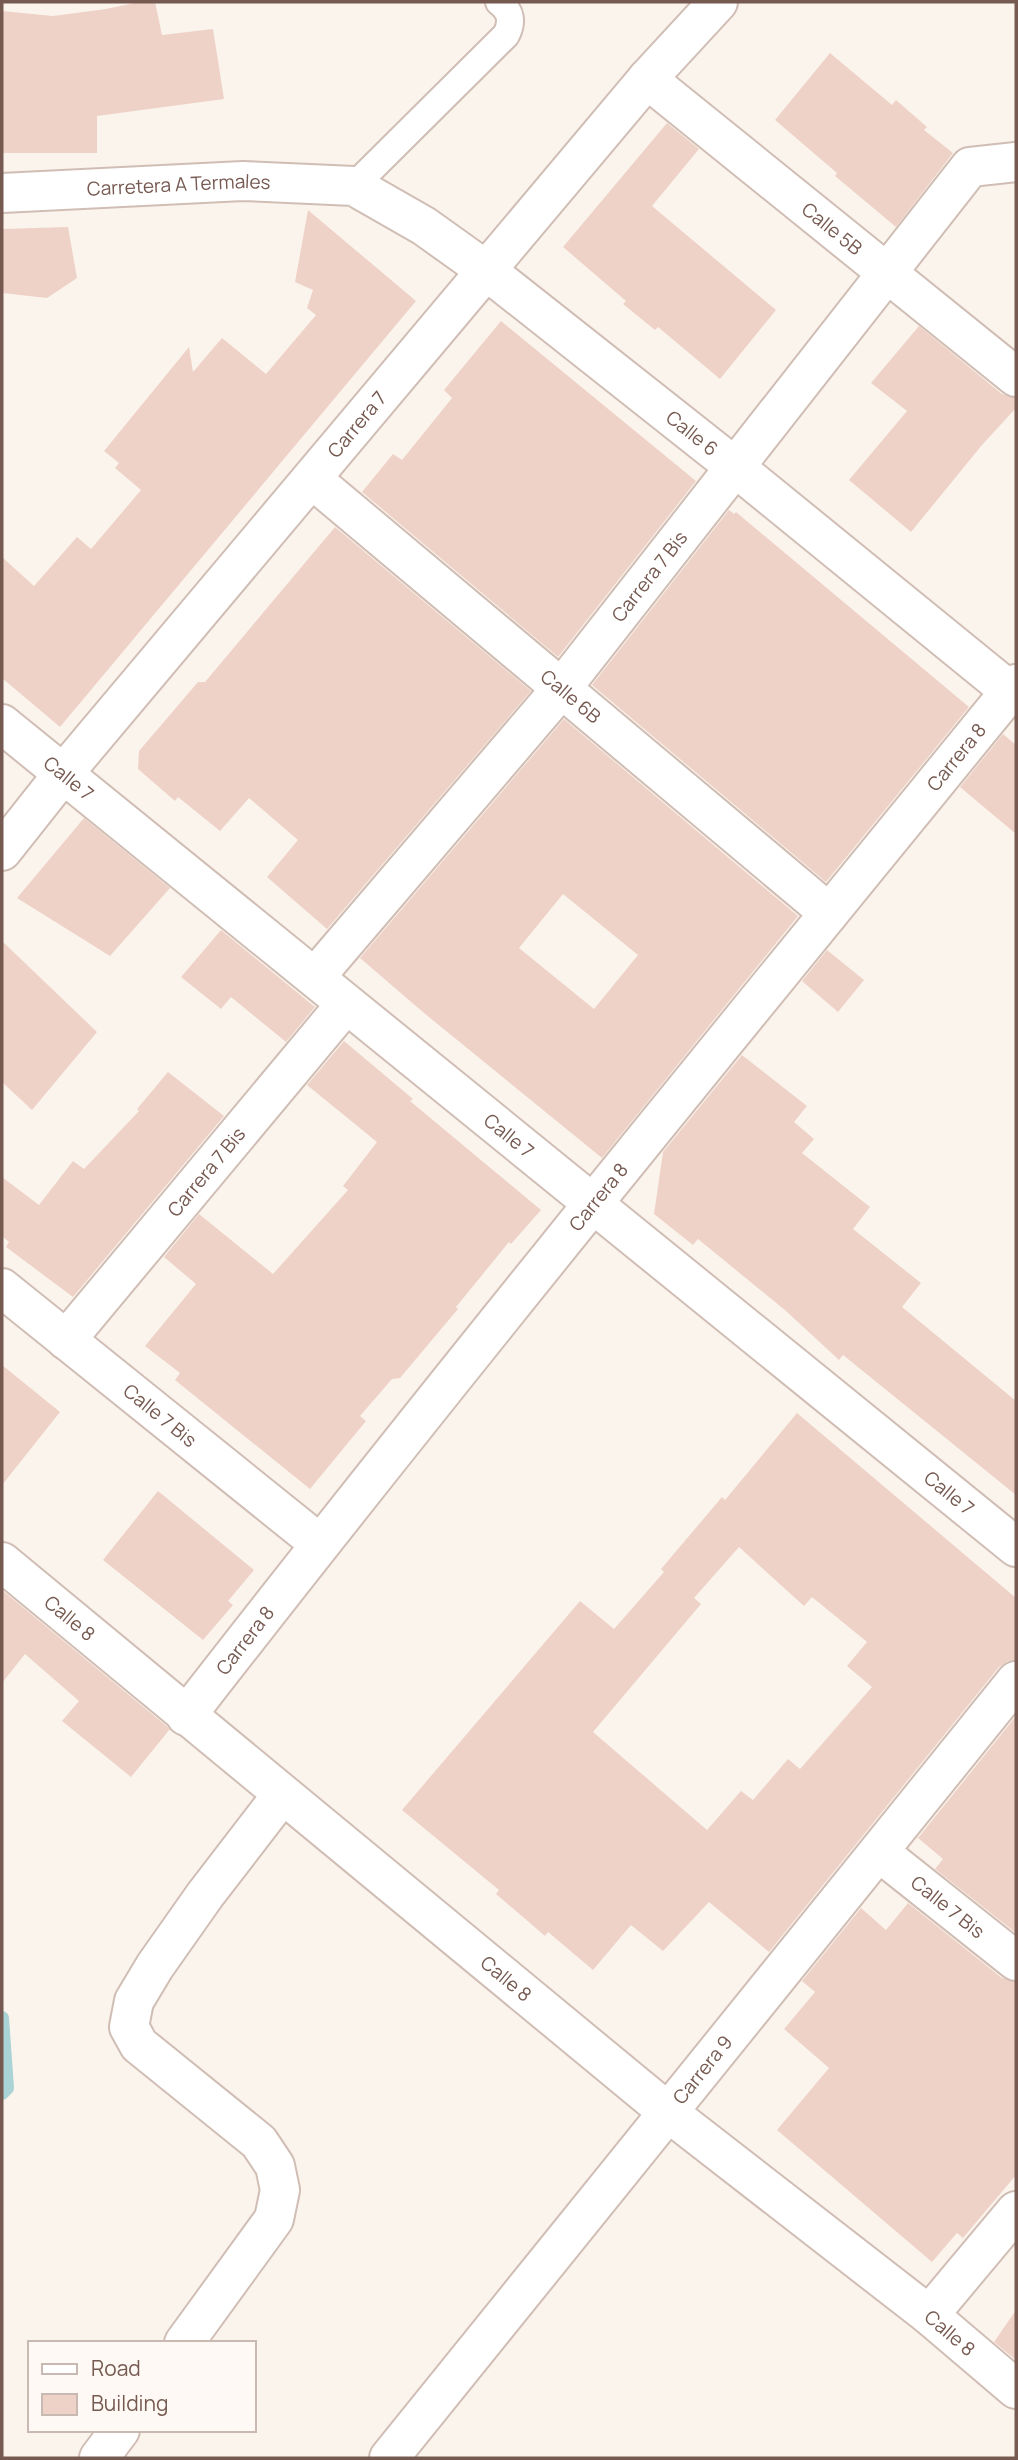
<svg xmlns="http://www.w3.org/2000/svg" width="1018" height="2460" font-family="Manrope,sans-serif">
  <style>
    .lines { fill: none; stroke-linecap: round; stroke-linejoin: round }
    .stream { stroke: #aad3d5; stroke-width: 14 }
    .building { fill: #eed2c7; fill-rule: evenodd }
    .lane-casing { stroke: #d0beb5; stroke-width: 30 }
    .street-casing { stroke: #d0beb5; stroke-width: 42 }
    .lane { stroke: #fff; stroke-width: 26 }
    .street { stroke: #fff; stroke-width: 38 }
    .labels { text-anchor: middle; stroke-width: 7; stroke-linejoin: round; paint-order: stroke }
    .street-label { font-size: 19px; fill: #765a51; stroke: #fef9f4 }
  </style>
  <rect width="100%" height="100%" fill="#fbf4ed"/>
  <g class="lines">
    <!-- stream -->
    <path class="stream" d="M2 2018 7 2088 2 2093"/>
  </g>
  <!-- building -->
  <path class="building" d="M139 2H155L162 35 213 29 224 99 97 116V153H2V11L53 16 106 9Z
    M830 53 892 105 896 100 927 127 924 130 953 153 896 227 835 176 837 173 775 120Z
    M667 123 699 149 652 206 776 310 720 379 658 327 655 330 623 304 626 301 563 247Z
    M308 210 416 301 60 727 2 678V557L34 586 77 537 91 549 141 490 115 468 119 463 104 451 189 347 193 372 222 338 266 374 316 315 307 308 313 290 295 282Z
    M68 227 77 278 47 298 2 293V229Z
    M501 321 696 481 558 657 362 492 393 454 402 460 452 398 444 390Z
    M919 326 1002 394 1016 398V408L982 445 911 532 849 480 907 411 871 383Z
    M729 510 734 514 736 512 969 707 826 882 592 685Z
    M335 527 531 691 327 929 267 877 298 840 249 798 220 831 178 797 175 801 138 769 139 751 198 682H205Z
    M564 719 798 916 602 1158 424 1013 360 958ZM563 894 638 955 594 1009 519 948Z
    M1003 734 1016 745V834L960 787Z
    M84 818 170 888 110 956 17 898Z
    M221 930 315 1007 286 1042 231 997 221 1009 181 977Z
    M2 941 97 1032 32 1110 2 1082Z
    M827 950 864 980 838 1012 802 981Z
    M344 1041 413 1099 410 1101 541 1210 511 1244 509 1242 456 1307 458 1309 400 1378 392 1379 360 1416 366 1421 310 1489 175 1380 180 1373 145 1346 196 1284 164 1257 199 1214 273 1274 348 1190 343 1186 377 1142 307 1085Z
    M742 1055 807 1106 794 1122 814 1139 802 1153 870 1207 853 1229 921 1283 902 1307 1016 1401V1495L843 1355 839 1360 786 1311 698 1239 693 1245 654 1214 663 1152Z
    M168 1072 224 1116 73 1297 6 1247 9 1242 2 1236V1177L39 1205 73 1161 84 1169 139 1111 137 1109Z
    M2 1365 60 1412 2 1485Z
    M797 1413 1016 1598V1660L1008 1661 999 1667 769 1952 709 1902 663 1951 631 1925 593 1970 548 1932 545 1936 496 1894 499 1890 402 1810 580 1601 614 1629 664 1572 661 1569 722 1497 725 1500ZM739 1547 804 1606 812 1597 867 1642 847 1666 872 1687 800 1769 788 1759 753 1800 741 1791 707 1830 593 1732 701 1604 694 1598Z
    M158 1491 254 1570 228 1601 233 1605 203 1640 103 1560Z
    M2 1590 170 1729 131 1777 62 1721 79 1701 25 1654 2 1683Z
    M1016 1716V1933L935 1869 943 1859 918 1838Z
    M908 1903 1002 1978 1016 1982V2175L963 2238 957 2233 932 2262 777 2130 829 2068 784 2029 815 1992 802 1981 861 1908 886 1930Z
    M1016 2310V2360L994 2342Z"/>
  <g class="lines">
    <defs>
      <path id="lane" d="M354 186 506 35C513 22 511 11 499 2"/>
      <g id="street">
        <path id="s1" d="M647 79 1016 377"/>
        <path id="s2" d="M2 193 243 181 354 186 424 226 487 271 735 467 1016 696"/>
        <path id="s3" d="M312 479 829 913"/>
        <path id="s4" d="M2 724 1016 1547"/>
        <path id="s5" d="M2 851 63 774 647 79 718 2"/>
        <path id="s6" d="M315 977 561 689 970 167 1016 162"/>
        <path id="s7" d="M2 1288 320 1544"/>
        <path id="s8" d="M66 1340 346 1004"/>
        <path id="s9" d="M2 1562 669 2113 929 2315 1016 2389"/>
        <path id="s10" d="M186 1716C457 1367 737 1026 1016 684"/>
        <path id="s11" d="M879 1852 1016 1961"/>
        <path d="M929 2315 1016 2211"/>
        <path d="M184 2343 274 2219 280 2190 275 2166 259 2142 139 2045 129 2027 134 2001 155 1966 205 1895 282 1795"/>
        <path d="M99 2458 120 2430"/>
        <path id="s12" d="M389 2458 1016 1681"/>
      </g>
    </defs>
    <!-- lane casing -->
    <use href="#lane" class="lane-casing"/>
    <!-- street casing -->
    <use href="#street" class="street-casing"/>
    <!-- lane -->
    <use href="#lane" class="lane"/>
    <!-- street -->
    <use href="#street" class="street"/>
  </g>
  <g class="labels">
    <!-- street labels -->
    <g class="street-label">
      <text dy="7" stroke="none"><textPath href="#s2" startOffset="177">Carretera A Termales</textPath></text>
      <text dy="7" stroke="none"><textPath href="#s1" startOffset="238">Calle 5B</textPath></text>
      <text dy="7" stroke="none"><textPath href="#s5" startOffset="555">Carrera 7</textPath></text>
      <text dy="7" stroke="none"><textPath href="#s2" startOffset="772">Calle 6</textPath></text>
      <text dy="7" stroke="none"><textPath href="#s6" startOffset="522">Carrera 7 Bis</textPath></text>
      <text dy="7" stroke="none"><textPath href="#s3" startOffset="338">Calle 6B</textPath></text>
      <text dy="7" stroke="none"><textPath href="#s10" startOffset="1230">Carrera 8</textPath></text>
      <text dy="7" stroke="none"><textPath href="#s4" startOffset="86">Calle 7</textPath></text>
      <text dy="7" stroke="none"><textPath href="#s4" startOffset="653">Calle 7</textPath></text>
      <text dy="7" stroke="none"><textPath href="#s8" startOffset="219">Carrera 7 Bis</textPath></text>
      <text dy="7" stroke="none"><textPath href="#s10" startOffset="663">Carrera 8</textPath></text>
      <text dy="7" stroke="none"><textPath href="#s7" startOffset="203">Calle 7 Bis</textPath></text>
      <text dy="7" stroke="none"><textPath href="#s4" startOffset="1220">Calle 7</textPath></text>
      <text dy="7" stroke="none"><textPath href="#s9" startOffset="88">Calle 8</textPath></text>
      <text dy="7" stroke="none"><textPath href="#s10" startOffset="96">Carrera 8</textPath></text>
      <text dy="7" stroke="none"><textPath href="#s11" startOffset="88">Calle 7 Bis</textPath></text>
      <text dy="7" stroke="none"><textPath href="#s9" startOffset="654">Calle 8</textPath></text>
      <text dy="7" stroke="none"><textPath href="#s12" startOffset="499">Carrera 9</textPath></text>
      <text dy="7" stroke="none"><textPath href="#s9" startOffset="1222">Calle 8</textPath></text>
    </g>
  </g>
  <!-- border -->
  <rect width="1018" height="2460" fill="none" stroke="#765a51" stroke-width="7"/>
  <!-- legend -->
  <rect x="28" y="2341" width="228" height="91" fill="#fef9f4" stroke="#c8b9b3" stroke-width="2"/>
  <rect x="42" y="2364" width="35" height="10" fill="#ffffff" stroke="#c8b9b3" stroke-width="2"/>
  <text x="91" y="2376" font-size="21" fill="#765a51">Road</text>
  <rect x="42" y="2394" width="35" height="21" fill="#eed2c7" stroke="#c8b9b3" stroke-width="2"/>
  <text x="91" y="2411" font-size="21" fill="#765a51">Building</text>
</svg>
